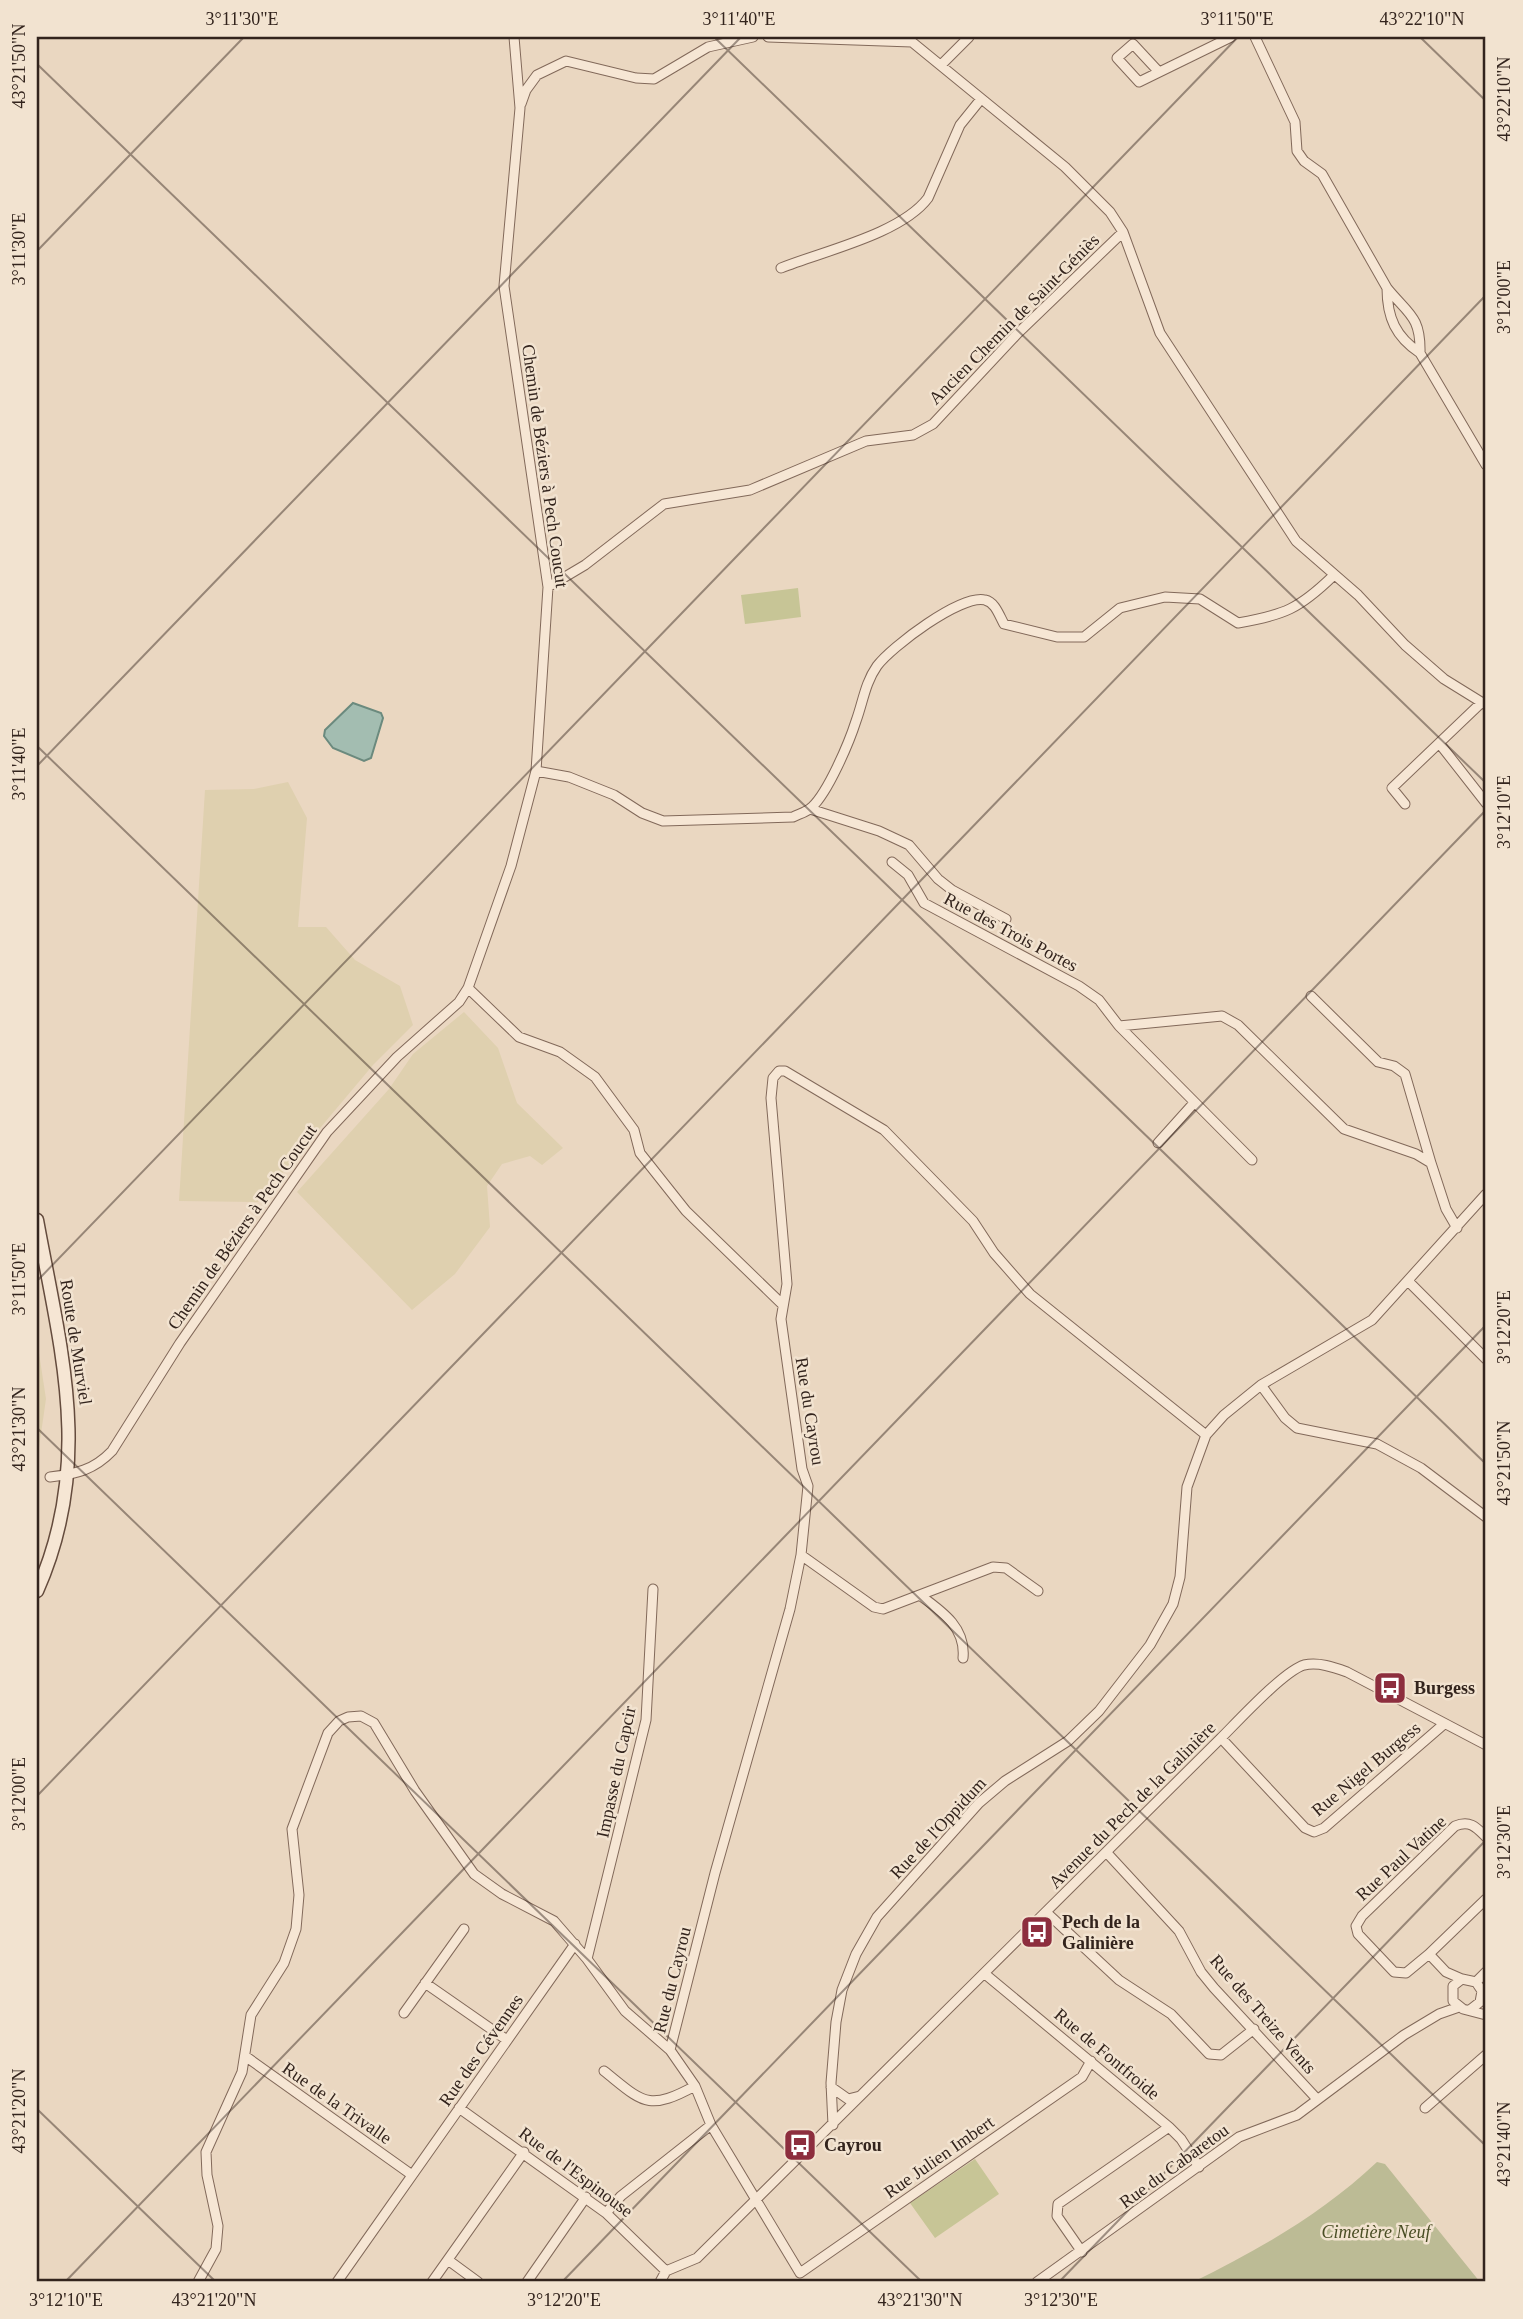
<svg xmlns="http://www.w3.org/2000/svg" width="1523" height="2319" font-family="'Times New Roman',serif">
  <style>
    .farmland { fill: #dfd0af }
    .green { fill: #c7c596 }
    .cemetery { fill: #bcbb95 }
    .water { fill: #a3bdb1; stroke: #6b8a7e; stroke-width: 2 }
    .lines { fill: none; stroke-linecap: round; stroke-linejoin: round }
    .minor-casing { stroke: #82695a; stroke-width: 11 }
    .secondary-casing { stroke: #644b3d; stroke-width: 15 }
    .minor { stroke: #f6e6d4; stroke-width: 9 }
    .secondary { stroke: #f6e6d4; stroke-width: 12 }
    .ticks { fill: none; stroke: #33241d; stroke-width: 2; stroke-opacity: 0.45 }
    .labels { text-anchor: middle; stroke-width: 5; stroke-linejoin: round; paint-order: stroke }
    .street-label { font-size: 18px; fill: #33241d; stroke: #f2e3d0 }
    .poi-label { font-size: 18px; font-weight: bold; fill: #33241d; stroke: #f2e3d0; text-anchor: start }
    .park-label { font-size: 18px; font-style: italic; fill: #4a4e25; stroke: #f2e3d0 }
    .neatline { fill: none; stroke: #33241d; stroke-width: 2.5 }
    .ticks-label { font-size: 18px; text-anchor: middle; fill: #33241d }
  </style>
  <rect width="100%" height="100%" fill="#ead7c1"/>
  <!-- farmland -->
  <path class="farmland" d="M288 782 307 818 298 927H326L355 960 400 986 413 1025 373 1065 258 1202 179 1201 205 790 254 789Z
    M464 1012 498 1048 517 1103 563 1148 542 1165 530 1156 502 1164 487 1186 490 1227 455 1274 412 1310 297 1192 389 1089 413 1054Z
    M37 1340 46 1399 37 1461Z"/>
  <!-- green -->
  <path class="green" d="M798 588 801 617 745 624 741 595Z
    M975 2159 999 2194 935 2238 910 2203Z"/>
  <!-- cemetery -->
  <path class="cemetery" d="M1377 2162 1385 2164 1480 2282H1193C1260 2249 1323 2213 1377 2162Z"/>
  <!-- water -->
  <path class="water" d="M353 703 381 713 383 718 371 758 364 761 333 748 324 736 325 730Z"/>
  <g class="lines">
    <defs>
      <path id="minor" d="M768 37 912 42 1065 167 1110 212 1123 232 1160 333 1296 541 1358 595 1405 645 1444 679 1486 705
        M1255 37 1295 122 1297 151 1304 161 1322 174 1387 288C1387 318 1396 337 1420 353L1486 465
        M941 65 969 37
        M1159 72 1133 44 1117 58 1139 82 1231 37
        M521 104 526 90 537 75 566 61 636 78 654 79 708 47 753 37
        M781 268C823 251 901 234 928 198L960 125 981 99
        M1387 288C1408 314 1421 316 1420 353
        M548 587 585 565 664 504 750 490 866 441 913 435 933 424 1018 333 1123 232
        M1439 743 1486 803
        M536 771 569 777 614 795 642 813 663 821 793 817C799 814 807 812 812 807 828 792 849 743 856 721 863 702 865 683 877 666 891 647 961 594 985 600 995 602 999 615 1004 624L1057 637H1084L1120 608 1165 597 1200 599 1238 623C1284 615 1299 609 1333 576
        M1405 804 1392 788 1481 703
        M810 809 879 831 909 845 938 879 952 890 1006 919
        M892 862 908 875 924 903 1079 986 1099 1000 1119 1026 1222 1016 1238 1025 1344 1129 1416 1154 1431 1163 1446 1209 1457 1228
        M468 988 519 1037 560 1052 595 1077 634 1130 640 1153 686 1211 783 1305
        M1311 996 1378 1062 1394 1066 1405 1074 1431 1163
        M1119 1026 1252 1160
        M1158 1143 1193 1104
        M1409 1282 1486 1359
        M1261 1385 1285 1418 1297 1428 1377 1444 1421 1468 1486 1517
        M50 1477C76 1474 94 1470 112 1451L180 1343 327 1132 397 1057 459 1002 468 988 511 866 536 771 548 587 504 286 520 108 514 37
        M801 1555 874 1607 883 1609 993 1567 1006 1568 1038 1591
        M921 1596C943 1612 966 1628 963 1658
        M1221 1738 1305 1828 1314 1832 1324 1828 1444 1724
        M1107 1853 1179 1931 1201 1972 1214 1988 1317 2099
        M1047 1913 1119 1980 1171 2014 1209 2054 1221 2055 1254 2029
        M1429 1954 1406 1973 1394 1972 1358 1934 1356 1926 1362 1916 1455 1826C1470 1820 1476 1827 1486 1837
        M587 1959 646 1720 653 1589
        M985 1974 1169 2127 1181 2139 1199 2167
        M1462 1979 1446 1972 1429 1954 1486 1899
        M1476 1982 1486 1972
        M425 1983 507 2040
        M1471 2009 1480 2002 1482 1991 1476 1982 1462 1979 1453 1986V2001L1463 2009 1486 2015
        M404 2013 464 1929
        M245 2056 412 2175
        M604 2071C643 2102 647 2112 695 2086
        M831 2087 848 2099 860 2096
        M459 2108 606 2213 666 2271
        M1425 2108 1486 2055
        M833 2125 831 2083 836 2022 842 1990 856 1954 877 1917 979 1803 1005 1781 1068 1741 1099 1711 1150 1645 1173 1604 1180 1577 1187 1487 1206 1435 1224 1415 1261 1385 1372 1320 1486 1194
        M606 2213 621 2196 711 2125
        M1082 2252 1057 2216 1058 2204 1169 2127
        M448 2260 478 2282
        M800 2273 711 2125 695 2086 670 2050 715 1873 790 1609 801 1555 808 1486 802 1469 781 1319 787 1284 771 1098 773 1078 779 1071H785L884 1130 973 1221 994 1253 1030 1294 1206 1435
        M800 2273 1082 2077 1091 2061
        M198 2282 216 2249 218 2226 207 2175 206 2152 242 2072 251 2015 284 1963 296 1929 299 1895 292 1829 328 1733 339 1721 348 1717 361 1716 374 1723 415 1791 474 1874 502 1894 554 1921 587 1959 625 2011 670 2050
        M337 2282 575 1944
        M432 2282 524 2152
        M527 2282 586 2197
        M660 2282 666 2271 697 2258 1221 1738C1238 1721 1284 1671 1304 1665 1319 1662 1333 1667 1347 1672L1486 1745
        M1037 2282 1239 2137 1297 2115 1404 2035 1439 2014 1459 2007"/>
      <path id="secondary" d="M37 1220C61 1351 94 1463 37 1591"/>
    </defs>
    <!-- minor casing -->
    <use href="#minor" class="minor-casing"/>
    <!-- secondary casing -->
    <use href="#secondary" class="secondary-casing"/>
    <!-- minor -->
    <use href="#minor" class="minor"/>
    <!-- secondary -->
    <use href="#secondary" class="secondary"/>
  </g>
  <!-- ticks -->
  <path class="ticks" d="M714 37 1486 783M1420 37 1486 101M37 64 1486 1464M37 251 244 37M37 746 1486 2146M37 766 741 37M37 1281 1238 37M37 1428 922 2282M37 1796 1486 295M37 2109 216 2282M65 2282 1486 810M562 2282 1486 1325M1059 2282 1486 1840"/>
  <!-- icons -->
  <defs>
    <symbol id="bus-square" viewBox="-11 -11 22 22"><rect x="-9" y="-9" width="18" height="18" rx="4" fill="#8d2e3e" stroke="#f2e3d0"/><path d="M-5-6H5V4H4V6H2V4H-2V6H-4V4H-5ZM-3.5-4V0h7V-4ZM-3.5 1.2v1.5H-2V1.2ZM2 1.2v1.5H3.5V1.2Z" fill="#fff"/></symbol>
  </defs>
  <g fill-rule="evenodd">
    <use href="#bus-square" x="1371" y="1669" width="38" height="38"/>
    <use href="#bus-square" x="1018" y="1913" width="38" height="38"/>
    <use href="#bus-square" x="781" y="2126" width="38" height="38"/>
  </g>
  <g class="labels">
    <!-- street labels -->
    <g class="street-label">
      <text transform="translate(1014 319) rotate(-45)" y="6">Ancien Chemin de Saint-Géniès</text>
      <text transform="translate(545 466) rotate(82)" y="6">Chemin de Béziers à Pech Coucut</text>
      <text transform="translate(1011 932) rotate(28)" y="6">Rue des Trois Portes</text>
      <text transform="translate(242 1227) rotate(-55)" y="6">Chemin de Béziers à Pech Coucut</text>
      <text transform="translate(76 1342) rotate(81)" y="6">Route de Murviel</text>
      <text transform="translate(810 1411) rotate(81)" y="6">Rue du Cayrou</text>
      <text transform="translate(1366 1769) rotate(-40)" y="6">Rue Nigel Burgess</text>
      <text transform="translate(616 1772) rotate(-78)" y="6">Impasse du Capcir</text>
      <text transform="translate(1132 1805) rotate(-45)" y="6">Avenue du Pech de la Galinière</text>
      <text transform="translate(938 1828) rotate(-47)" y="6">Rue de l'Oppidum</text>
      <text transform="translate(1401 1858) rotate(-43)" y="6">Rue Paul Vatine</text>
      <text transform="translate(672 1980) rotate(-76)" y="6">Rue du Cayrou</text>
      <text transform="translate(1263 2014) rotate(49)" y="6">Rue des Treize Vents</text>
      <text transform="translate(481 2050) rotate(-55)" y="6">Rue des Cévennes</text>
      <text transform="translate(1107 2054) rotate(40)" y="6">Rue de Fontfroide</text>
      <text transform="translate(337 2103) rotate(35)" y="6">Rue de la Trivalle</text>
      <text transform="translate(939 2157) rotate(-35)" y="6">Rue Julien Imbert</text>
      <text transform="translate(1174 2166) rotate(-36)" y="6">Rue du Cabaretou</text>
      <text transform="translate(576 2172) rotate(37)" y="6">Rue de l'Espinouse</text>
    </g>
    <!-- poi labels -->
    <g class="poi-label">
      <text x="1414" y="1694">Burgess</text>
      <text x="1062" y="1928">Pech de la<tspan x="1062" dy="21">Galinière</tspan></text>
      <text x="824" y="2151">Cayrou</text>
    </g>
    <!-- park labels -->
    <g class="park-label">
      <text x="1376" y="2238">Cimetière Neuf</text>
    </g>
  </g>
  <!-- border -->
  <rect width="1523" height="2319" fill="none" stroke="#f2e3d0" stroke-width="77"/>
  <rect x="38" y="38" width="1446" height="2242" class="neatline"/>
  <g class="ticks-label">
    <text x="242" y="25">3°11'30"E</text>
    <text x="739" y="25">3°11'40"E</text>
    <text x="1237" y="25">3°11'50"E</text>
    <text x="1422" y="25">43°22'10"N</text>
    <text transform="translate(19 66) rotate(-90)" y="6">43°21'50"N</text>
    <text transform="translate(1504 99) rotate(-90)" y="6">43°22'10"N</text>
    <text transform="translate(19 249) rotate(-90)" y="6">3°11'30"E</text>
    <text transform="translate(1504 297) rotate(-90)" y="6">3°12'00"E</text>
    <text transform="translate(19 764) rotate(-90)" y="6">3°11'40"E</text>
    <text transform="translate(1504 812) rotate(-90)" y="6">3°12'10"E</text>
    <text transform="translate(19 1279) rotate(-90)" y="6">3°11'50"E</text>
    <text transform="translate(1504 1327) rotate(-90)" y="6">3°12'20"E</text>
    <text transform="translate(19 1429) rotate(-90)" y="6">43°21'30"N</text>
    <text transform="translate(1504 1463) rotate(-90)" y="6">43°21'50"N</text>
    <text transform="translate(19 1794) rotate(-90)" y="6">3°12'00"E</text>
    <text transform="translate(1504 1842) rotate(-90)" y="6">3°12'30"E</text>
    <text transform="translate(19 2111) rotate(-90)" y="6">43°21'20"N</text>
    <text transform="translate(1504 2144) rotate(-90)" y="6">43°21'40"N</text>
    <text x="66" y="2306">3°12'10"E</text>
    <text x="214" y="2306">43°21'20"N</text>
    <text x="564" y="2306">3°12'20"E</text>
    <text x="920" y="2306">43°21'30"N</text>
    <text x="1061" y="2306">3°12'30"E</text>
  </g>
</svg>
